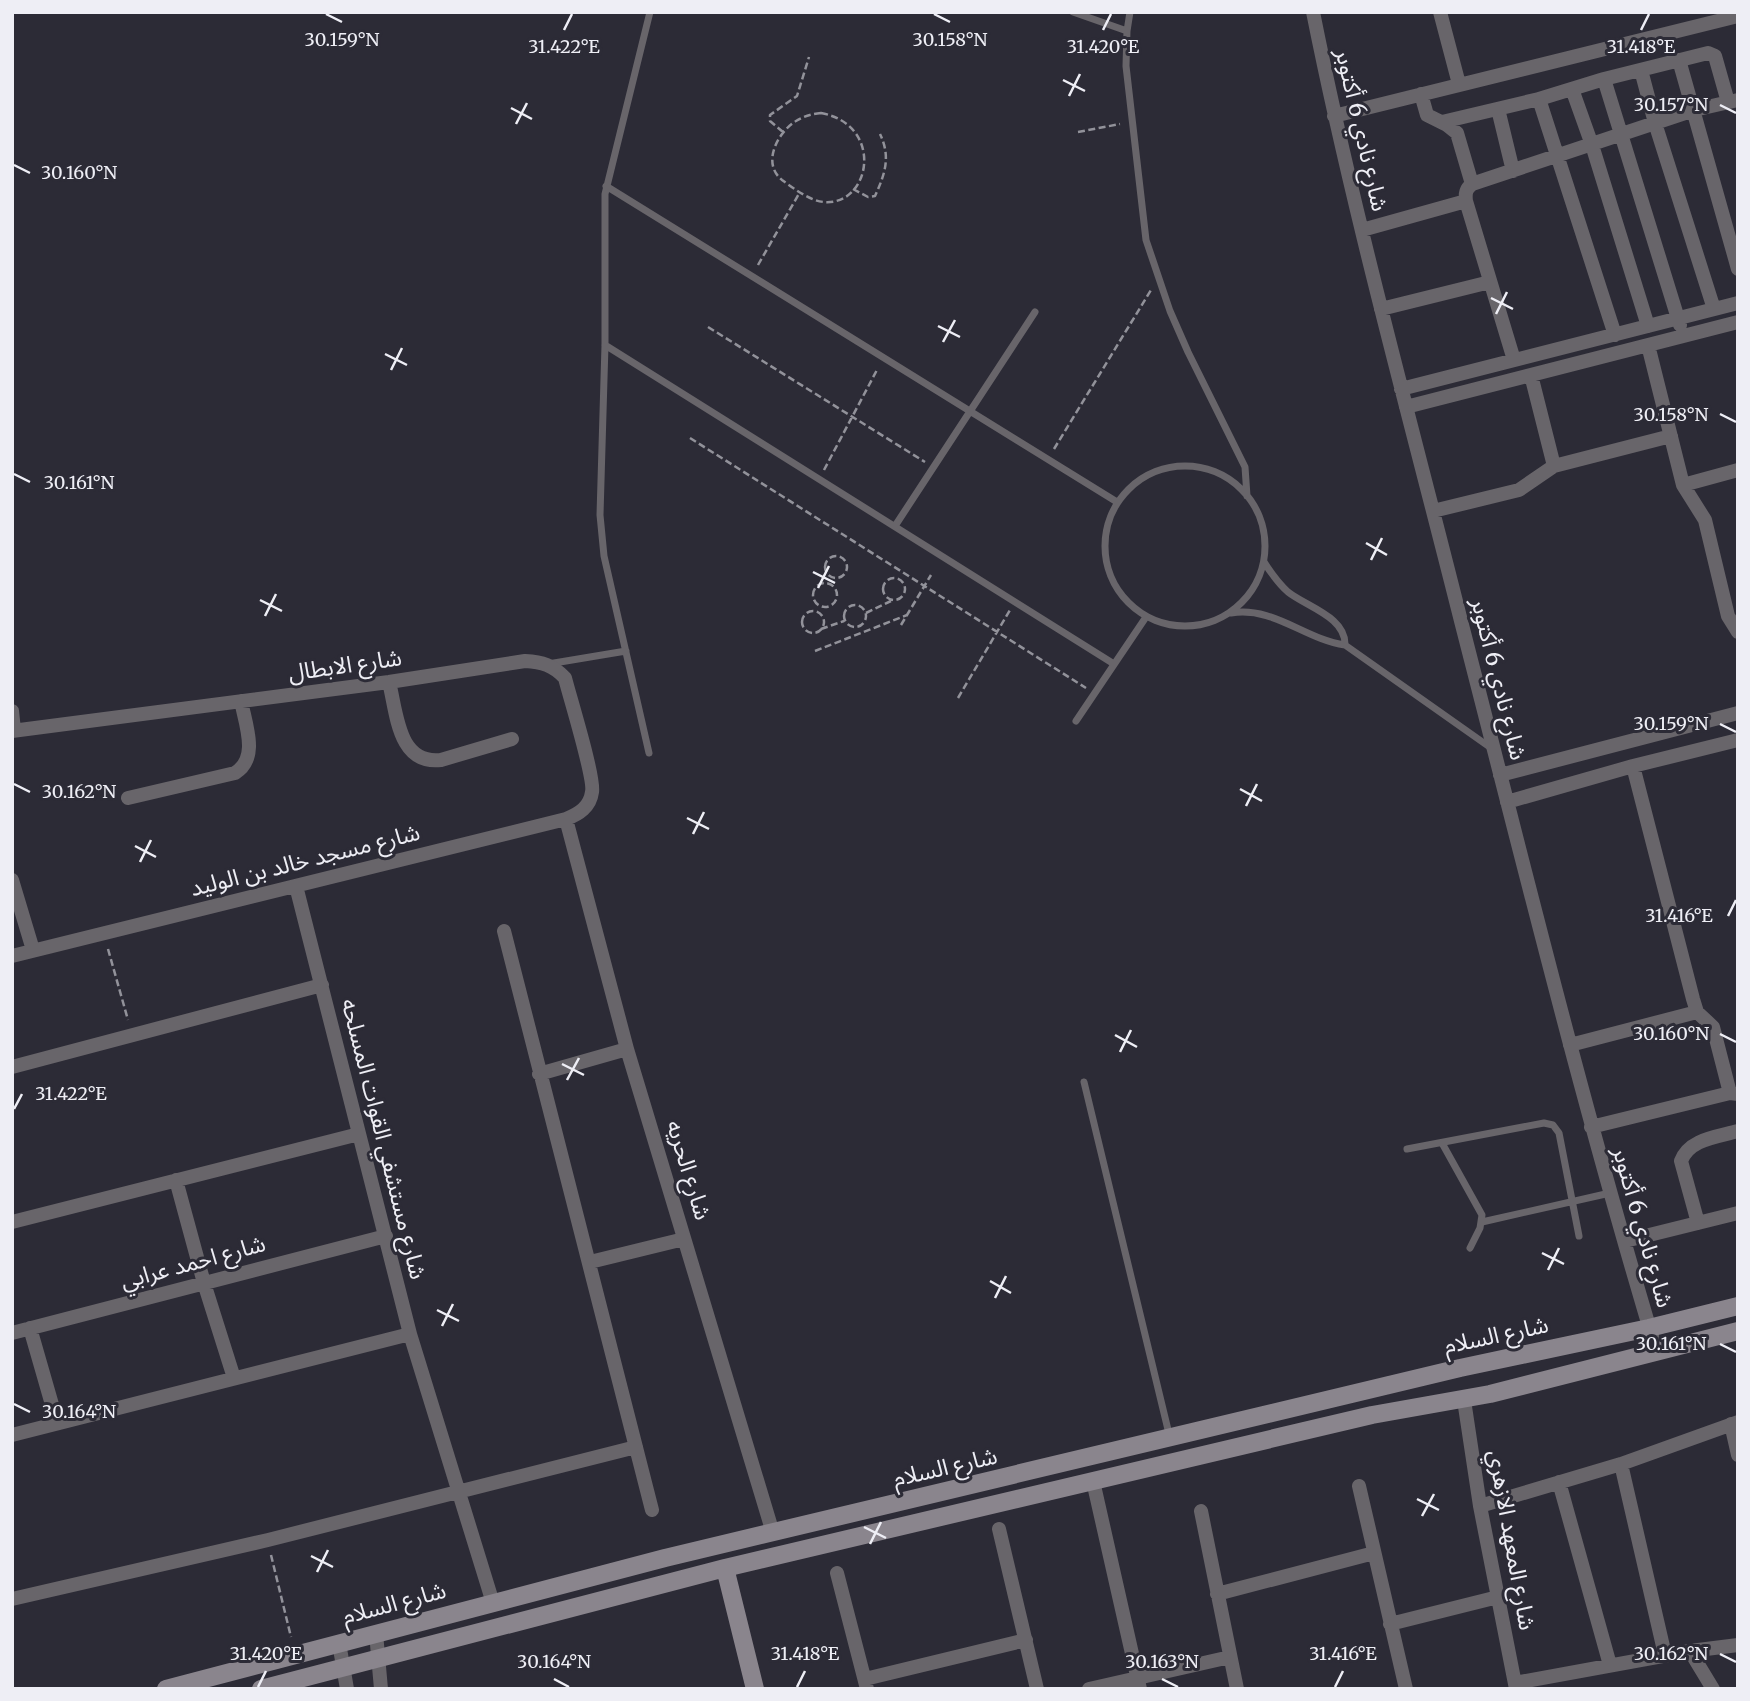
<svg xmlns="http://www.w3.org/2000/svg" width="1750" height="1701" font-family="Merriweather,'Noto Sans Arabic',serif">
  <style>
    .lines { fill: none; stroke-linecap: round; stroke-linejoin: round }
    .path { stroke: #92929a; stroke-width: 2.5; stroke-dasharray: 7 3.5; stroke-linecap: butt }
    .lane { stroke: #68656a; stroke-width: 7 }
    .street { stroke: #68656a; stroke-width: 14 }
    .secondary { stroke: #8a858d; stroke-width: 18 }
    .ticks { fill: none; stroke: #eeeef5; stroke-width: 2.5 }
    .labels { text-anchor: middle; stroke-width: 6; stroke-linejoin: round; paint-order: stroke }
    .street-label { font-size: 23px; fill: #eeeef5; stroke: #2c2b36 }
    .ticks-label { font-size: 18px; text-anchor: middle; fill: #eeeef5; stroke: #2c2b36; stroke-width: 6; stroke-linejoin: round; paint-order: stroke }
  </style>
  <rect width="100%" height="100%" fill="#2c2b36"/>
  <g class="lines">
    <!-- path -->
    <path class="path" d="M821 113C885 125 871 206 824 202 810 201 793 188 782 180 761 163 778 132 796 121 804 116 812 114 821 113Z
      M783 132 770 121V115L797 96 809 57
      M1078 132 1120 124
      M853 189 868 197 875 196C885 174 891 157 880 134
      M758 265 800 192
      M708 327 925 462
      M690 438 1086 688
      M1054 449 1151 290
      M824 470 878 368
      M825 567a11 11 0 1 1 22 0a11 11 0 1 1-22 0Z
      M883 589a11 11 0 1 1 22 0a11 11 0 1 1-22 0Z
      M813 595a12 12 0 1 1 24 0a12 12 0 1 1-24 0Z
      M844 616a11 11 0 1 1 22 0a11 11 0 1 1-22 0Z
      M802 622a11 11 0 1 1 22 0a11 11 0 1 1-22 0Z
      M866 613 891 601
      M901 625 931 575
      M821 629 844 621
      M815 651 907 615
      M958 698 1010 610
      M108 949 128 1020
      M271 1555 291 1637"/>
    <!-- lane -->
    <path class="lane" d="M1073 12 1127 31
      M1130 12 1127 31 1126 66 1146 240 1170 311 1188 352 1245 467 1247 496
      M606 186 1117 502
      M605 345 1114 664
      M1105 546a80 80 0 1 1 160 0a80 80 0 1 1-160 0Z
      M895 526 1035 312
      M1264 562C1271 573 1278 583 1288 592 1307 607 1346 617 1345 645
      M1231 613C1274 606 1304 639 1345 645L1491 748
      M548 664 626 651
      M1076 721 1146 617
      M649 753 604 556 600 515 605 345V194L650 12
      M1084 1082 1170 1438
      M1442 1143 1482 1215 1480 1228 1470 1248
      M1407 1149 1544 1123 1553 1125 1559 1133 1579 1236
      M1482 1222 1610 1193"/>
    <!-- street -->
    <path class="street" d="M1313 12C1354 217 1410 418 1461 621 1524 866 1584 1111 1657 1353
      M1440 12 1459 84
      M1679 60 1738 269
      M1641 70 1655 123 1714 309
      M1604 79 1680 325
      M1572 89 1592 145 1648 326
      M1421 94 1427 115 1447 125 1457 133 1472 184
      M1539 99 1615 335
      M1498 109 1513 171
      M1334 116 1738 16
      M1442 122 1539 99 1604 79 1708 53 1715 56 1728 102
      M1362 230 1466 201
      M1381 309 1490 282
      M1648 345 1683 485 1705 520 1728 616 1738 632
      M1514 360 1466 201C1465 193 1466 189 1472 184L1694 110 1738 100
      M1531 375 1554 466
      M1401 389 1738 303
      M1406 407 1738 322
      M1683 485 1738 470
      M1433 511 1519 490 1554 466 1671 436
      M389 682C397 714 398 765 441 760L512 739
      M12 711 14 730
      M12 731 389 682 525 661C542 662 553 665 565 678 570 698 595 778 592 792 590 807 579 814 566 819L12 956
      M1633 766 1693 999 1697 1012 1713 1027 1730 1093
      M1500 775 1738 713
      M128 798 235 773C259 758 246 726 241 701
      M1507 802 1633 766 1738 740
      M566 819 627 1049 773 1533
      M12 880 33 950
      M296 886 410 1334 493 1603
      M504 931 652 1510
      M1570 1045 1697 1012
      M12 1067 322 985
      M539 1074 627 1049
      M1591 1127 1730 1093 1738 1094
      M176 1180 204 1283 234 1378
      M12 1222 359 1134
      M1698 1223 1681 1161C1689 1139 1717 1137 1738 1131
      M1625 1241 1738 1213
      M590 1262 684 1239
      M30 1328 57 1422
      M12 1333 386 1236
      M1464 1400 1480 1506 1516 1689
      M1731 1424 1738 1455
      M12 1435 410 1334
      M1621 1464 1665 1655
      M1093 1481 1140 1689
      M1559 1482 1610 1665
      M1359 1486 1406 1689
      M1480 1506 1621 1464 1738 1422
      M1201 1511 1237 1689
      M999 1529 1037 1689
      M837 1573 867 1689
      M1217 1594 1374 1553
      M12 1599 268 1540 636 1447
      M1390 1624 1498 1597
      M376 1633 381 1689
      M339 1643 347 1689
      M1690 1651 1713 1689
      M865 1679 1026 1640
      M1515 1683 1690 1651 1738 1645
      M1089 1689 1230 1657"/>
    <!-- secondary -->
    <path class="secondary" d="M725 1568 755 1689
      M166 1689 665 1558 1460 1368 1649 1328 1738 1306
      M261 1689 725 1568 1372 1415 1490 1394 1738 1331"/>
  </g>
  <!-- ticks -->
  <path class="ticks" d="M326 14 342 22M934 14 950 22M564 30 572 14M1103 30 1111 14M1641 30 1649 14M1063 80 1085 91M1069 96 1080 74M1720 105 1736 113M511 108 532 119M516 124 527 103M14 165 30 173M1491 298 1513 309M1496 314 1507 292M938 326 960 337M943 342 955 320M385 354 407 365M391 370 402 348M1720 414 1736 422M14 474 30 482M1366 543 1387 555M1371 560 1382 538M813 572 835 583M818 588 829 566M260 600 282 611M265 616 276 594M1720 724 1736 732M14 784 30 792M1240 789 1262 801M1246 806 1257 784M687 818 709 829M693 834 704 812M135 846 156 857M140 862 151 840M1728 916 1736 900M1720 1034 1736 1042M1115 1035 1137 1047M1120 1052 1131 1030M562 1064 584 1075M567 1080 579 1058M14 1109 22 1094M1542 1253 1564 1264M1548 1270 1559 1248M990 1281 1011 1293M995 1298 1006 1276M437 1310 459 1321M442 1326 453 1304M1720 1344 1736 1352M14 1404 30 1412M1417 1499 1439 1510M1422 1516 1434 1494M864 1527 886 1538M870 1544 881 1522M311 1556 333 1567M317 1572 328 1550M1720 1654 1736 1662M554 1679 569 1687M1162 1679 1178 1687M258 1687 266 1671M797 1687 805 1671M1335 1687 1343 1671"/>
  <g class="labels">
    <!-- street labels -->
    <g class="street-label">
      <text transform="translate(1362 130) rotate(77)" y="8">شارع نادي 6 أكتوبر</text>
      <text transform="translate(345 665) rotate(-8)" y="8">شارع الابطال</text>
      <text transform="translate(1499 679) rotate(76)" y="8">شارع نادي 6 أكتوبر</text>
      <text transform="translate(305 860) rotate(-14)" y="8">شارع مسجد خالد بن الوليد</text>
      <text transform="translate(384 1139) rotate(76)" y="8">شارع مستشفي القوات المسلحه</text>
      <text transform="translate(689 1170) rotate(73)" y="8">شارع الحريه</text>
      <text transform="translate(1643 1227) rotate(74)" y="8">شارع نادي 6 أكتوبر</text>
      <text transform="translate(193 1262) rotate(-15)" y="8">شارع احمد عرابي</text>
      <text transform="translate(1496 1335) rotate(-12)" y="8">شارع السلام</text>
      <text transform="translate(945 1467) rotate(-13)" y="8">شارع السلام</text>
      <text transform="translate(1512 1540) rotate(80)" y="8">شارع المعهد الازهري</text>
      <text transform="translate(394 1603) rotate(-15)" y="8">شارع السلام</text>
    </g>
  </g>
  <g class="ticks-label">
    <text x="342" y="46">30.159°N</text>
    <text x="950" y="46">30.158°N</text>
    <text x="564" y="53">31.422°E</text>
    <text x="1103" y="53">31.420°E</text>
    <text x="1641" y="53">31.418°E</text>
    <text x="1671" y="111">30.157°N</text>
    <text x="79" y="179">30.160°N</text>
    <text x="1671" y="421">30.158°N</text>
    <text x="79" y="489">30.161°N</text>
    <text x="1671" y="730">30.159°N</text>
    <text x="79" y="798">30.162°N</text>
    <text x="1679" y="922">31.416°E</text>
    <text x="1671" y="1040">30.160°N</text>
    <text x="71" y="1100">31.422°E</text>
    <text x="1671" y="1350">30.161°N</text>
    <text x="79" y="1418">30.164°N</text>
    <text x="1671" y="1660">30.162°N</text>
    <text x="266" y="1660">31.420°E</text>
    <text x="805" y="1660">31.418°E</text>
    <text x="1343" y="1660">31.416°E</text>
    <text x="554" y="1668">30.164°N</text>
    <text x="1162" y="1668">30.163°N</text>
  </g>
  <!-- border -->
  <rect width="1750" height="1701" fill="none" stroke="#eeeef5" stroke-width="28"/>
</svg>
